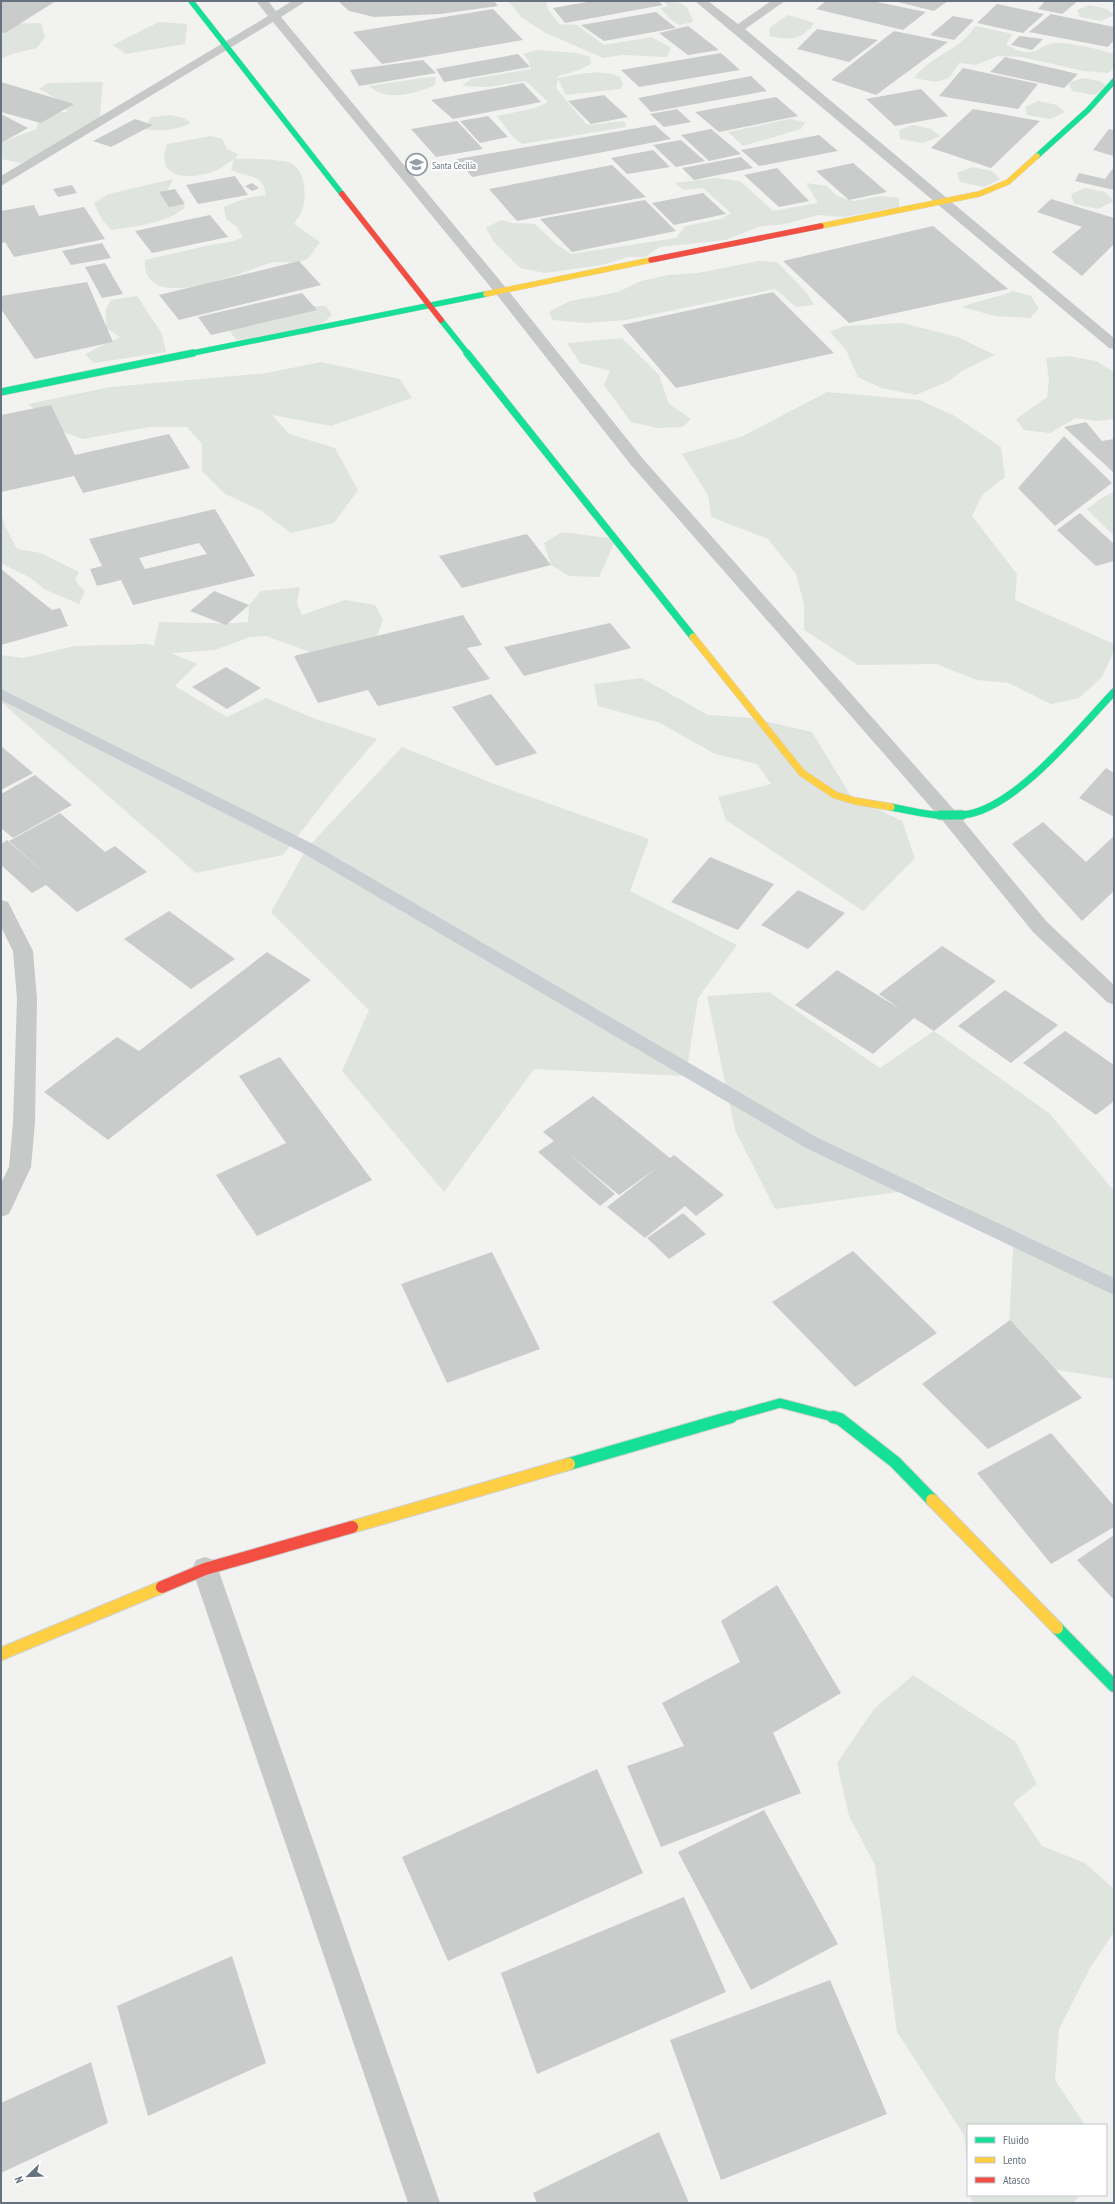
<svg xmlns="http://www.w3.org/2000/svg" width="1115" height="2204" font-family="'PT Sans Narrow',sans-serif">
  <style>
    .green { fill: #e0e4df }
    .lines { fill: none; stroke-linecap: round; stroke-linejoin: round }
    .stream { fill: #c8ced2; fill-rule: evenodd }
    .building { fill: #cacbcb; fill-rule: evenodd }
    .fast-far3-casing { stroke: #cfd0d0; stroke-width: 6 }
    .fast-far2-casing { stroke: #cfd0d0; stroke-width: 8 }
    .fast-far1-casing { stroke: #cfd0d0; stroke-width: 11 }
    .fast-casing { stroke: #cfd0d0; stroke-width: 14 }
    .slow-far2-casing { stroke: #cfd0d0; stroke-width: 6 }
    .slow-far1-casing { stroke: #cfd0d0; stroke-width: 8 }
    .slow-casing { stroke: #cfd0d0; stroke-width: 14 }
    .jam-far1-casing { stroke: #cfd0d0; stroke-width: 6 }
    .jam-casing { stroke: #cfd0d0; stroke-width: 14 }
    .street { fill: #c7c8c8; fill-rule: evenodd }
    .fast-far3 { stroke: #16e098; stroke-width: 5.5 }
    .fast-far2 { stroke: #16e098; stroke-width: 7 }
    .fast-far1 { stroke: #16e098; stroke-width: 9 }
    .fast { stroke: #16e098; stroke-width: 12 }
    .slow-far2 { stroke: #ffcf43; stroke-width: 5.5 }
    .slow-far1 { stroke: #ffcf43; stroke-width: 7 }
    .slow { stroke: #ffcf43; stroke-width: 12 }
    .jam-far1 { stroke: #f24e42; stroke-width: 5.5 }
    .jam { stroke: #f24e42; stroke-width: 12 }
    .labels { text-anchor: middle; stroke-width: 4; stroke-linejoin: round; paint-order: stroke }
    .far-poi-label { font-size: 10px; fill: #66727d; stroke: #fff; text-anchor: start }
  </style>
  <rect width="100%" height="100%" fill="#f2f2f1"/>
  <!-- green -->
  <path class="green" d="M508 1H546L548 9 559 24 577 25 604 45 652 37 671 48 667 57 622 55 603 58 546 33 522 18Z
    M663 1C681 1 688 3 693 22L679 25 670 19 660 8 668 6Z
    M1090 5 1107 9 1114 15 1101 21 1080 17 1077 10Z
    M788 15 815 23C800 41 791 40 770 36L769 28Z
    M159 22 187 24 185 44 126 54 113 45Z
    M41 23 45 37 37 48 12 54 1 59V24Z
    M976 26 1013 34 1006 44C1037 64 1037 41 1060 43 1078 44 1097 49 1114 54V69L1108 73 1083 71 1022 57 998 56 976 65 959 63 949 78 935 82 914 78C927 61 944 55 961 42 967 38 971 31 976 26Z
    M537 50 576 53 590 57 591 64 579 70 558 76V78C579 75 599 68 620 77L623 84 620 89 566 95 558 79 556 88 586 124C600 126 612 120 625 122L626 127 522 144 512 136 497 116 535 108 548 102 526 81 488 87 462 86 471 79 531 69 529 61 523 54Z
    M436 77 435 85C416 94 386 102 369 86L422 78Z
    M1082 78 1100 81 1109 88 1094 95 1072 91 1069 83Z
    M103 82 99 126 44 156 21 163 1 159V144L3 142 36 129C40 114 54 112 67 112L65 103 39 89 48 83Z
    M1038 101 1057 105 1065 112 1050 119 1027 115 1025 107Z
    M171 115 184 118 191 123C175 130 162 132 145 129L151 117Z
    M790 119 805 122 801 129 743 146 728 132Z
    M913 125 931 129 940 136 923 143 900 139 899 130Z
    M211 136 222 139 227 149 238 154 235 159C246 158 280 159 290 163 306 169 307 198 302 211 300 216 296 220 294 224L320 242C316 247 312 255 307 259 297 266 281 260 270 263 244 271 142 317 145 260L210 245 231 242 243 237 237 227 226 219 224 207 246 198 266 195C263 173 248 178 231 170L234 159C226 164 218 171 209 173 185 180 155 177 167 144Z
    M972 167 992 171 1000 179 984 187 960 182 957 173Z
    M716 178 740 181 773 211 818 203 806 183 827 186 837 196 854 201 880 196 899 198V207L844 217 818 215 785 224 758 227 726 240 660 247 645 257H628L602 265 545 273 520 268 494 242 486 228 501 220 512 223 535 224 555 243 571 254 676 238 685 226 721 219 731 213 703 188 683 190 675 183Z
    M173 179 167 191 182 199 185 208C163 224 138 226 112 230L102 220 94 203 108 194Z
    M1085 188 1105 192 1114 201 1098 209 1074 204 1071 194Z
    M758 261 777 262 807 293 814 305 796 307 775 289 626 320 585 323 553 320 549 312 570 301 618 292 641 281 668 275 698 273Z
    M1013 291 1031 296 1039 309 1030 318 995 316 962 307C979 300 996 298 1013 291Z
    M137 296 162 334 166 352 94 363 85 354 120 337 106 328V309L111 300Z
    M293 306H326L332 315 310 334 236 340 230 331 238 323Z
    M902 323 958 337 995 355 962 371 949 381 916 395 881 388 858 377 846 350 830 332 844 326Z
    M622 338 659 375 669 404 691 419 683 427 658 428 631 422 604 385 610 371 580 363 567 343Z
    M1068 356 1096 361 1114 372V419L1097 421 1076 418 1050 433 1024 430 1016 419 1047 397 1049 380 1046 358Z
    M321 362 400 379 412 398 331 426 272 415 289 434 335 448 358 490 334 523 291 533 260 510 225 494 202 471V444L187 427H150L83 439 61 431 28 404 110 387 267 373Z
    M827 392 919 400 953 415 1001 447 1005 477 982 495 972 516 1017 574 1015 600 1114 644V651L1102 677 1079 698 1051 704 1009 683 977 680 936 664 858 665 804 630V604L796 574 768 539 711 517 708 495 682 454 743 436Z
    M1114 492V536L1087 509 1103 497Z
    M1 513 5 526 17 549 41 553 79 572 75 580 85 592 79 604 44 589 31 578 1 563Z
    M562 532 616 539 599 577 569 576 551 565 544 543Z
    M300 587 297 603 302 615 345 600 375 605 383 620 377 636 310 652 266 636 250 637 215 650 171 653 197 664 175 686 227 717 266 698 313 718 377 739 336 787 283 855 196 873 1 702V655L23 658 75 646 148 644 154 646 159 622C188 622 218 625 248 622L249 605 261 591Z
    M642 678 708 715 751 718 812 732 851 796 902 821 915 858 863 911 726 820 718 797 771 784 757 764 715 754 660 723 598 706 594 684Z
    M402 747 497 785 649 839 630 891 737 945 698 998 686 1076 534 1069 444 1192 342 1071 369 1010 271 912 307 848Z
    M769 992 880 1068 934 1031 1049 1113 1114 1191V1379L1007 1362 1014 1232 927 1188 775 1209 735 1130 707 996Z
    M913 1675 1016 1742 1037 1784 1013 1803 1042 1846 1085 1863 1114 1889V1932L1090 1968 1059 2029 1055 2080 1085 2125H968V2169L964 2135 897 2032 875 1865 849 1816 837 1763 874 1709Z
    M971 2195H1080L1073 2203H972Z"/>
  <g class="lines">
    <!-- stream -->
    <path class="stream" d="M1 689 313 844 818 1138 1114 1278V1295L806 1148 301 852 1 700Z"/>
  </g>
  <!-- building -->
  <path class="building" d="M1 1H56L5 33 1 32Z
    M338 1H494L498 6 440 14 374 17 349 11Z
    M593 1H658L663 5 565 23 553 8Z
    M826 1H872L926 12 903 30 816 9Z
    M894 1H948L934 11Z
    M1045 1H1078L1062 14 1038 9Z
    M997 4 1044 14 1023 33 977 23Z
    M493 9 523 40 382 64 353 32Z
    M656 12 676 28 604 41 581 25Z
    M1051 14 1114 27V40L1108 47 1029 32Z
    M953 16 974 20 954 40 930 35Z
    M688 26 719 50 688 55 659 33Z
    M817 29 878 40 849 62 797 49Z
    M894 31 948 42 876 95 831 80Z
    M1019 36 1043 39 1032 50 1011 45Z
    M721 53 740 70 639 87 621 70Z
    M518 54 530 67 444 82 436 69Z
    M1005 57 1078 74 1064 88 990 72Z
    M423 60 436 73 359 86 350 70Z
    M963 68 1038 84 1018 109 939 96Z
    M751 76 767 91 651 112 638 98Z
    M1 82 74 104 41 123 1 112Z
    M523 83 541 102 453 119 431 100Z
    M921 89 948 116 895 126 866 99Z
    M604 95 628 117 591 124 568 101Z
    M776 97 798 116 719 132 695 112Z
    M677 109 691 122 664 127 650 114Z
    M973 109 1040 121 991 168 931 148Z
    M1 114 28 128 1 143Z
    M488 116 508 137 480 143 460 121Z
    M135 119 153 125 111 147 93 141Z
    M457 121 483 149 436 157 411 129Z
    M655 125 671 139 472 177 457 159Z
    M711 129 741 154 709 161 681 135Z
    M1109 129 1114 130V156L1093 150Z
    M819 135 838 151 759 166 741 150Z
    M681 140 705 161 676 167 653 145Z
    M653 150 670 167 627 174 611 158Z
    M741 157 753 168 694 180 682 168Z
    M853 163 887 192 849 200 816 171Z
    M612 165 646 197 517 221 489 189Z
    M1114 167V190L1075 181 1079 173 1105 179Z
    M777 168 809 201 779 207 744 175Z
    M235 176 248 195 198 204 186 185Z
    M252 183 259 188 252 191 245 186Z
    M72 185 77 193 58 197 53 189Z
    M175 189 185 204 169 207 159 192Z
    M703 193 726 214 674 225 652 203Z
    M1051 199 1114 218V244L1082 276 1052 252 1082 227 1037 212Z
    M645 200 676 231 572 252 540 219Z
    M34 205 39 216 84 207 105 239 14 257 5 242 2 243 1 241V211Z
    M210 215 228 237 152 253 135 231Z
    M933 226 1008 289 849 323 783 261Z
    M102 243 111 258 71 265 62 251Z
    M299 261 321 285 179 320 159 295Z
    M105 263 123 294 102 298 85 267Z
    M87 282 113 342 35 359 1 309V296Z
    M773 292 834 353 676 388 622 325Z
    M302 293 317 310 211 335 198 317Z
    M51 405 75 455 169 434 190 468 83 493 74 476 1 492V415Z
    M1086 422 1102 441 1114 439V473L1064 427Z
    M1064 436 1112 483 1055 526 1018 488Z
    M215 509 255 576 133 605 121 580 97 586 90 569 102 566 89 539ZM199 543 207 554 145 569 139 558Z
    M1080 513 1114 544V561L1096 566 1057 530Z
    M527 534 551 565 462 588 439 556Z
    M1 569 52 610 60 608 68 626 1 645Z
    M214 591 249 605 226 625 190 611Z
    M463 615 482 645 467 648 490 679 378 706 368 690 318 703 294 656Z
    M610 623 631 648 524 676 504 647Z
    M226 667 261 688 227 709 192 687Z
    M491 694 537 753 496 766 452 707Z
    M1 746 33 773 1 790Z
    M1106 768 1114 773V817L1079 798Z
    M35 775 72 805 13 838 1 828V794Z
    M60 813 105 852 115 846 147 872 77 912 46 885 32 893 1 865V844L7 840 53 881 9 841Z
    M1043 822 1086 862 1114 836V891L1082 921 1012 844Z
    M710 857 774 884 738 930 671 902Z
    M798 890 845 913 808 949 761 925Z
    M169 911 235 959 191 989 124 939Z
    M942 946 996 981 934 1031 914 1018 873 1054 795 1005 837 970 900 1009 879 994Z
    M267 952 311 980 108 1140 44 1092 117 1037 139 1051Z
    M1005 990 1058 1025 1011 1063 958 1026Z
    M1065 1031 1114 1065V1101L1096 1115 1023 1063Z
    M280 1057 372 1180 257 1236 216 1175 286 1143 239 1076Z
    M593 1096 670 1158 674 1155 724 1195 696 1216 685 1206 645 1238 607 1207 658 1167 619 1195 568 1153 615 1194 600 1206 538 1152 554 1141 543 1132Z
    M683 1213 706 1234 669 1259 647 1238Z
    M853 1251 937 1333 855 1387 772 1302Z
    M492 1252 540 1349 447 1383 401 1284Z
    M1010 1320 1082 1398 988 1449 922 1384Z
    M1051 1433 1114 1506V1527L1051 1564 977 1473Z
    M1114 1535V1600L1077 1560Z
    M777 1585 841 1693 773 1733 801 1793 661 1847 627 1766 684 1746 662 1703 740 1662 721 1621Z
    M597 1769 643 1873 448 1961 402 1857Z
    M764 1810 838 1944 751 1990 678 1852Z
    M684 1897 726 1992 537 2074 501 1973Z
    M232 1956 266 2063 148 2116 117 2006Z
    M830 1980 887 2114 721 2180 670 2040Z
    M91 2062 108 2123 1 2173V2103Z
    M659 2132 689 2203H537L533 2193Z"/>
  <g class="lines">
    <defs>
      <path id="fast-far3" d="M191 1 342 194
        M1037 156 1088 110 1114 81
        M441 320 468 354
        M188 354 486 294"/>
      <path id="fast-far2" d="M467 353 693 637
        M1 392 193 353
        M891 807C916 812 944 819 969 814 1019 804 1079 729 1114 692"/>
      <path id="fast-far1" d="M940 815H962
        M727 1418 780 1403 837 1418"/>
      <path id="fast" d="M833 1417 840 1419 895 1462 932 1500
        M569 1464 731 1417
        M1057 1628 1114 1686"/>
      <path id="slow-far2" d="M821 226 979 194 1008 182 1037 156
        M486 294 651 260"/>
      <path id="slow-far1" d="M693 637 802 773 835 795 855 801 891 807"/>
      <path id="slow" d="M932 1500 1057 1628
        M352 1527 569 1464
        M1 1654 162 1587"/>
      <path id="jam-far1" d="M342 194 441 320
        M651 260 821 226"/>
      <path id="jam" d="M162 1587 205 1569 352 1527"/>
    </defs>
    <!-- fast-far3 casing -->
    <use href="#fast-far3" class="fast-far3-casing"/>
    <!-- fast-far2 casing -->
    <use href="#fast-far2" class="fast-far2-casing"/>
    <!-- fast-far1 casing -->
    <use href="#fast-far1" class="fast-far1-casing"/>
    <!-- fast casing -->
    <use href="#fast" class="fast-casing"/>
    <!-- slow-far2 casing -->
    <use href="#slow-far2" class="slow-far2-casing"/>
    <!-- slow-far1 casing -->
    <use href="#slow-far1" class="slow-far1-casing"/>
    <!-- slow casing -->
    <use href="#slow" class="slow-casing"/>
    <!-- jam-far1 casing -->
    <use href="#jam-far1" class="jam-far1-casing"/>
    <!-- jam casing -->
    <use href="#jam" class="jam-casing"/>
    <!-- street -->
    <path class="street" d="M256 1H268L276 11 292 1H306L281 17 507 289 643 459 956 812 1047 922 1114 985V1005L1107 1002 1033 932 942 820 631 465 497 295 273 22 1 186V176L268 16Z
      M695 1H708L738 24 771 1H785L745 29 1114 338V349L1109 348Z
      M1 900 8 902 33 951 37 999 35 1123 31 1167 9 1214 1 1217V1183L9 1167 13 1123 17 999 13 951 1 927Z
      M205 1557 214 1560 218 1569 440 2203H408L192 1569 196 1560Z"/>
    <!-- fast-far3 -->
    <use href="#fast-far3" class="fast-far3"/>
    <!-- fast-far2 -->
    <use href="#fast-far2" class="fast-far2"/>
    <!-- fast-far1 -->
    <use href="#fast-far1" class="fast-far1"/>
    <!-- fast -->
    <use href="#fast" class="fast"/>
    <!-- slow-far2 -->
    <use href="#slow-far2" class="slow-far2"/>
    <!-- slow-far1 -->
    <use href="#slow-far1" class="slow-far1"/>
    <!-- slow -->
    <use href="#slow" class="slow"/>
    <!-- jam-far1 -->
    <use href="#jam-far1" class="jam-far1"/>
    <!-- jam -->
    <use href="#jam" class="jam"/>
  </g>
  <!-- icons -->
  <defs>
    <symbol id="school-ring" viewBox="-11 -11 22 22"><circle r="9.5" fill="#fff" stroke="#979fa6" stroke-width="1.5"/><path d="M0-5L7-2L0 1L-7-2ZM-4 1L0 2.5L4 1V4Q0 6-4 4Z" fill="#979fa6"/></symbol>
  </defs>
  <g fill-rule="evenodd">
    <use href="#school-ring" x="404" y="152" width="25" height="25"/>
  </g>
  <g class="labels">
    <!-- far-poi labels -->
    <g class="far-poi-label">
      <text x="432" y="169">Santa Cecilia</text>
    </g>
  </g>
  <!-- border -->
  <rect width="1115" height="2204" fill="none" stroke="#66727d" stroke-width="4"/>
  <!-- legend -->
  <rect x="967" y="2124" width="140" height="72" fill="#ffffff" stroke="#c2c7cb"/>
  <rect x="975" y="2137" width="20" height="6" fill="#16e098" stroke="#c2c7cb"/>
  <text x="1003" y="2144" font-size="12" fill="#66727d">Fluido</text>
  <rect x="975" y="2157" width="20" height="6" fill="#ffcf43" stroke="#c2c7cb"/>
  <text x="1003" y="2164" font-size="12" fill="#66727d">Lento</text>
  <rect x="975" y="2177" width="20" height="6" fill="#f24e42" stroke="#c2c7cb"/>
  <text x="1003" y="2184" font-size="12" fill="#66727d">Atasco</text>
  <!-- north arrow -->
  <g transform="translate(28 2176) rotate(247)" stroke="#ffffff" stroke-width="3" paint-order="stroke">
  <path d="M0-3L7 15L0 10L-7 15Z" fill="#66727d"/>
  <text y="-6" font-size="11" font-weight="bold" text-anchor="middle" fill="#66727d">N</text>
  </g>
</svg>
